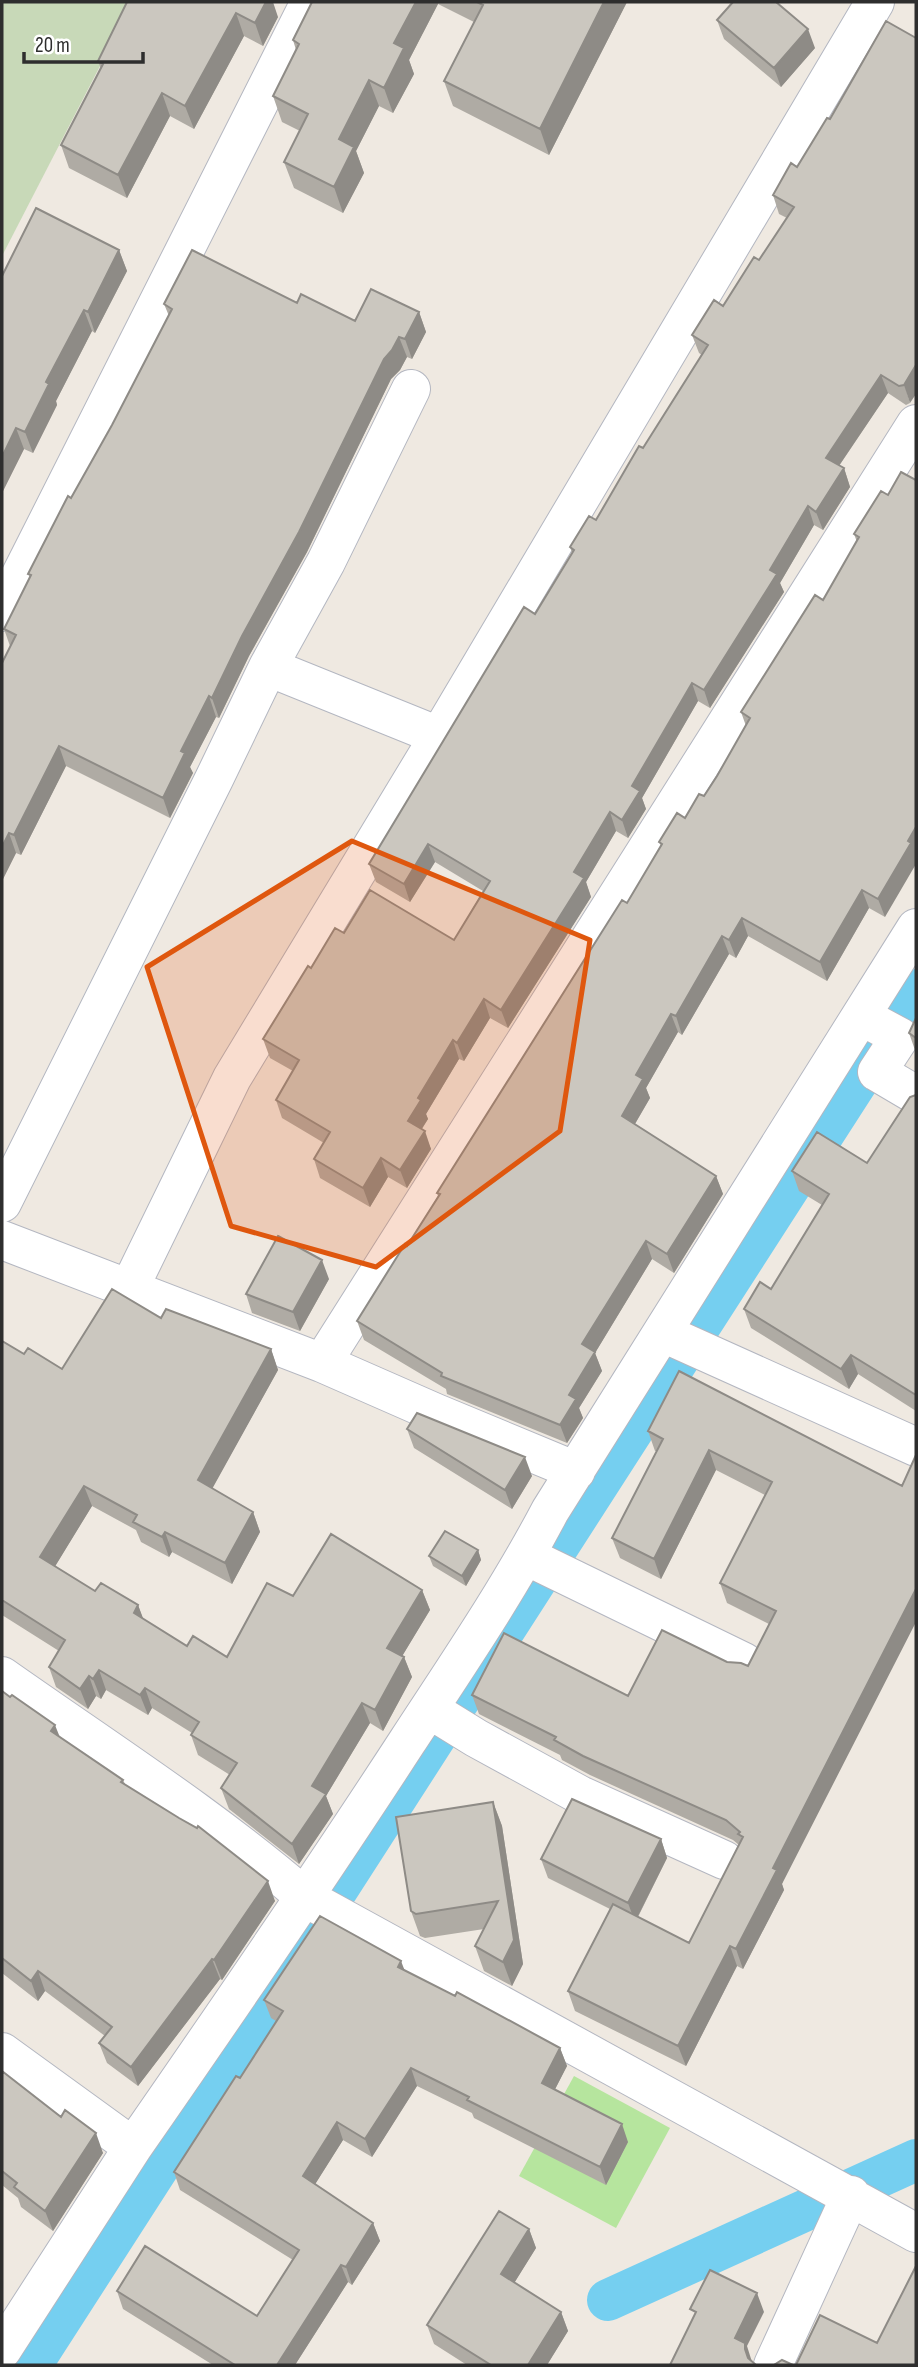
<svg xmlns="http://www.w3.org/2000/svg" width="918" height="2367" font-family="'Sofia Sans Condensed',sans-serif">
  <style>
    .green { fill: #b6e59e }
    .cemetery { fill: #c8d9b8 }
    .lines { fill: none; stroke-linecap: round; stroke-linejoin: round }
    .canal { stroke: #75cff0; stroke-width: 42 }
    .minor-casing { stroke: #b4b7c1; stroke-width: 40 }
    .minor { stroke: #fff; stroke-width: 38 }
    .wall { fill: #afaba4 }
    .shaded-wall { fill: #8e8b86 }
    .building { fill: #cbc7bf; stroke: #8e8b86; stroke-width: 2 }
    .marked { fill: #df570e; fill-opacity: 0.2; stroke: #df570e; stroke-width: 5; stroke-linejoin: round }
  </style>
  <rect width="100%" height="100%" fill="#efe9e1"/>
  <!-- green -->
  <path class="green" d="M574 2076 670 2128 616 2228 519 2176Z"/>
  <!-- cemetery -->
  <path class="cemetery" d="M2 2H133L2 256Z"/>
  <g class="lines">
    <!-- canal -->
    <path class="canal" d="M608 2300 916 2160
      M31 2365 916 990"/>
    <defs>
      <path id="minor" d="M2 612 310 2
        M268 667 326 562 411 389
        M861 1016 900 1037 877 1072 916 1095
        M2 1203 214 779 268 667 439 736
        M2 1240 322 1363 436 1413 576 1471
        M129 1289 232 1078 439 736 875 2
        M663 1333 916 1447
        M322 1363 916 424
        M526 1556 744 1662
        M2 1676C104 1748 211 1816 306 1898L916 2233
        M429 1709 476 1738 580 1795 724 1860
        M2 2052 133 2147C226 2013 318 1879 407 1742 456 1667 508 1591 550 1511L916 928
        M2 2350 133 2147
        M773 2365 851 2195"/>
    </defs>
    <!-- minor casing -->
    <use href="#minor" class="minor-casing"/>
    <!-- minor -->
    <use href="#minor" class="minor"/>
  </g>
  <!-- wall -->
  <path class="wall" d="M127 2 278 17 263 46 244 36 194 129 170 116 127 198 69 168 61 145 101 69 98 61Z
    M312 2H627L549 155 453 106 444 81 474 22 438 4 409 60 414 74 393 113 379 106 356 151 364 173 343 213 294 188 284 162 300 131 282 122 273 96 296 50 293 40Z
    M717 20 815 48 781 87 724 39Z
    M827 118 910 403 906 405 888 393 839 466 844 468 850 487 823 530 814 525 780 583 784 592 710 708 698 701 642 798 646 809 628 838 616 831 586 882 591 897 508 1028 490 1018 464 1061 459 1059 426 1114 428 1119 422 1129 431 1149 407 1188 388 1177 370 1207 320 1178 314 1159 324 1143 282 1118 276 1100 293 1071 270 1058 263 1039 311 968 344 933 454 940 483 891 435 862 410 902 376 882 369 864 535 614 572 553 570 547 596 520 643 448 702 355 699 353 692 335 723 306 759 260 787 218 779 214 773 195 797 167Z
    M119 250 127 271 95 333 92 331 56 401 57 405 33 453 24 449 2 493V276Z
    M297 303 355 321 419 312 426 332 412 359 407 357 400 370 391 379 307 552 249 656 219 718 216 717 190 767 193 773 170 818 66 766 21 855 16 853 2 881 10 646 4 629 30 577 28 574 112 425 169 316 164 304Z
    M888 495 885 917 869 908 827 981 748 936 736 958 729 954 682 1035 678 1032 646 1088 650 1098 635 1124 716 1176 723 1194 674 1273 652 1259 595 1353 602 1371 579 1408 583 1418 567 1443 447 1394 446 1389 364 1340 357 1321 407 1246 438 1196 437 1193 627 903 661 846 659 842 685 818 704 796 717 776 746 726 741 712 823 600 857 542 854 534Z
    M916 1018V1053L909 1033Z
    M916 1095V1411L858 1374 849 1389 751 1328 744 1309 771 1289 822 1205 799 1191 792 1171 867 1163Z
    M329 1279 300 1331 252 1313 246 1294Z
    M161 1318 271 1349 278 1370 212 1488 253 1512 260 1532 232 1584 172 1552 169 1557 141 1542 136 1530 92 1506 55 1566 95 1591 138 1605 143 1619 187 1646 227 1657 293 1596 422 1590 430 1610 402 1656 404 1657 412 1677 383 1731 370 1723 326 1796 333 1814 299 1864 229 1809 221 1788 230 1775 198 1755 191 1735 192 1733 152 1708 148 1715 106 1690 101 1699 96 1696 88 1709 56 1687 49 1667 59 1651 2 1615V1341L24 1354 62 1369Z
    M407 1429 532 1476 512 1509 414 1448Z
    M648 1431 902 1486 782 1884 784 1890 743 1969 737 1966 686 2066 575 2011 568 1991 610 1909 548 1878 541 1859 661 1839 667 1858 638 1917 689 1943 739 1845 733 1840 590 1775 562 1760 560 1755 479 1714 472 1695 628 1696 727 1662 748 1666 769 1624 727 1603 720 1583 765 1495 716 1470 661 1579 620 1558 612 1538 657 1451H655Z
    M478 1550 481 1560 466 1586 433 1566 429 1556Z
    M2 1691 60 1737 123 1780 125 1784 275 1901 222 1980 220 1979 138 2086 107 2063 99 2043 105 2036 45 1991 38 2001 2 1973Z
    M493 1802 502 1826 523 1964 512 1986 484 1971 475 1946 484 1929 425 1938 420 1936 411 1911Z
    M405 1971 560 2048 567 2066 555 2089 628 2142 606 2185 474 2118 472 2113 417 2086 372 2157 343 2140 315 2184 373 2223 380 2241 352 2285 348 2282 295 2365H213L123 2309 117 2291 257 2316 293 2260 180 2190 174 2172 240 2078 276 2021 271 2018 264 2000Z
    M2 2071 103 2153 53 2231 21 2207 18 2198 2 2185Z
    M529 2229 536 2248 514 2283 561 2312 568 2331 547 2365H467L434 2344 427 2325Z"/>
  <!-- shaded-wall -->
  <path class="shaded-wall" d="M266 2H273L278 17 263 46 255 23Z
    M416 2H438V4L409 60 414 74 393 113 384 88 394 43Z
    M604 2H627L549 155 540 129Z
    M236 13 244 36 194 129 185 106Z
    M808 29 815 48 781 87 774 68Z
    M369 80 379 106 356 151 364 173 343 213 334 187 339 139Z
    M162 93 170 116 127 198 118 175Z
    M119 250 127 271 95 333 88 312Z
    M84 310 92 331 56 401 57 405 33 453 25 432 46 382Z
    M419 312 426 332 412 359 405 339Z
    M399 337 407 357 400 370 391 379 307 552 249 656 219 718 212 698 242 636 384 359Z
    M916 365V394L910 403 904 385Z
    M881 375 888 393 832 476 826 458Z
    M16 428 24 449 2 493V457Z
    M844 468 850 487 823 530 816 512Z
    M808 506 814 525 780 583 784 592 710 708 704 690 770 570Z
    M692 683 698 701 642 798 646 809 628 838 622 820 632 786Z
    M209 696 216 717 190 767 193 773 170 818 163 798 181 751Z
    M59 746 66 766 21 855 14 835Z
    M610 812 616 831 586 882 591 897 508 1028 501 1010 574 872Z
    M916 827V864L885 917 878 899Z
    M9 833 16 853 2 881V847Z
    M428 844 435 862 410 902 404 884Z
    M862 890 869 908 827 981 820 962Z
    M742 918 748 936 736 958 729 940Z
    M722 936 729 954 682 1035 676 1016Z
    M484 999 490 1018 464 1061 457 1043Z
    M671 1014 678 1032 646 1088 650 1098 629 1134 622 1116 636 1075Z
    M453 1040 459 1059 426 1114 428 1119 415 1139 408 1121 418 1098Z
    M425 1131 431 1149 407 1188 400 1170Z
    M381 1158 388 1177 370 1207 363 1188Z
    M716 1176 723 1194 674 1273 667 1254Z
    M646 1241 652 1259 595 1353 602 1371 579 1408 583 1418 567 1443 560 1425 582 1344Z
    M322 1260 329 1279 300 1331 293 1312Z
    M271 1349 278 1370 206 1500 198 1480Z
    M851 1355 858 1374 849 1389 841 1369Z
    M709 1450 716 1470 661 1579 654 1559Z
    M525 1457 532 1476 512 1509 505 1490Z
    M84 1486 92 1506 48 1578 40 1557Z
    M253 1512 260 1532 232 1584 225 1563Z
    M165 1532 172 1552 169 1557 162 1537Z
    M478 1550 481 1560 466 1586 462 1576Z
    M916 1589V1622L782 1884 784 1890 743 1969 736 1949 773 1868Z
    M422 1590 430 1610 395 1668 387 1648Z
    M138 1605 146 1626 134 1613Z
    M404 1657 412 1677 383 1731 375 1710Z
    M99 1670 106 1690 101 1699 93 1679Z
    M89 1676 96 1696 88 1709 80 1689Z
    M145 1688 152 1708 148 1715 140 1695Z
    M362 1703 370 1723 326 1796 333 1814 299 1864 292 1844 312 1786Z
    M55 1725 63 1745 51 1731Z
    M493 1802 502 1826 523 1964 512 1986 503 1962Z
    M661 1839 667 1858 635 1922 628 1903Z
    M268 1881 275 1901 222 1980 214 1960Z
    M730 1946 737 1966 686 2066 678 2046Z
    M212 1959 220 1979 138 2086 131 2067Z
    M401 1961 408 1979 398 1967Z
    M38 1971 45 1991 38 2001 31 1981Z
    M560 2048 567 2066 549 2101 542 2083Z
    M411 2068 417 2086 372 2157 365 2139Z
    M337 2122 343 2140 309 2194 303 2176Z
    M622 2124 628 2142 606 2185 600 2167Z
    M96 2133 103 2153 53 2231 45 2211Z
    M373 2223 380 2241 352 2285 346 2267Z
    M529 2229 536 2248 508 2293 501 2274Z
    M341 2265 348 2282 295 2365H277Z
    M757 2293 764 2312 747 2346 752 2362V2365L735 2338Z
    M561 2312 568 2331 547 2365H528Z"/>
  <!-- building -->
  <path class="building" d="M127 2H266L255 23 236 13 185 106 162 93 118 175 61 145 103 64 98 61Z
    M312 2H416L394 43 404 48 384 88 369 80 339 139 354 147 334 187 284 162 308 114 273 96 299 44 293 40Z
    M477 2H604L540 129 444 81 483 5Z
    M733 2H776L808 29 774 68 717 20Z
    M886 21 916 38V365L904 385 899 386 881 375 826 458 844 468 816 512 808 506 770 570 777 574 704 690 692 683 632 786 640 791 622 820 610 812 574 872 584 878 501 1010 484 999 457 1043 453 1040 418 1098 421 1100 408 1121 425 1131 400 1170 381 1158 363 1188 314 1159 330 1132 276 1100 299 1060 263 1039 308 966 311 968 335 928 344 933 370 890 454 940 490 881 428 844 404 884 369 864 524 607 535 614 574 550 570 547 589 516 596 520 639 446 643 448 708 345 692 335 714 300 723 306 754 257 759 260 794 207 773 195 791 163 797 167 827 118 830 119Z
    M36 208 119 250 88 312 84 310 46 382 49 384 25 432 16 428 2 457V276Z
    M192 250 297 303 301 294 355 321 371 289 419 312 405 339 399 337 392 350 384 359 299 532 242 636 212 698 209 696 181 751 185 753 163 798 59 746 14 835 9 833 2 847V663L16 635 4 629 31 575 28 574 68 496 71 498 112 425 172 309 164 304Z
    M901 472 916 480V827L908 841 911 843 878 899 862 890 820 962 742 918 729 940 722 936 676 1016 671 1014 636 1075 643 1079 622 1116 716 1176 667 1254 646 1241 582 1344 595 1352 569 1395 576 1399 560 1425 441 1376 442 1373 357 1321 405 1244 407 1246 440 1194 437 1193 622 900 627 903 662 844 659 842 677 813 685 818 699 794 704 796 717 776 750 718 741 712 815 595 823 600 859 537 854 534 881 491 888 495Z
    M916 1018V1038L909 1033Z
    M916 1095V1395L851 1355 841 1369 744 1309 760 1282 771 1289 829 1194 792 1171 817 1132 867 1163 910 1097Z
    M278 1236 322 1260 293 1312 246 1294Z
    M112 1289 161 1318 166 1309 271 1349 198 1480 253 1512 225 1563 165 1532 162 1537 133 1522 137 1515 84 1486 40 1557 95 1591 101 1583 138 1605 134 1613 187 1646 193 1636 227 1657 267 1583 293 1596 331 1534 422 1590 387 1648 404 1657 375 1710 362 1703 312 1786 326 1794 292 1844 221 1788 237 1763 191 1735 199 1722 145 1688 140 1695 99 1670 93 1679 89 1676 80 1689 49 1667 65 1640 2 1600V1341L24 1354 28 1348 62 1369Z
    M679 1371 902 1486 916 1455V1589L773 1868 777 1870 736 1949 730 1946 678 2046 568 1991 613 1904 689 1943 743 1837 738 1834 740 1832 726 1820 583 1756 554 1740 556 1737 472 1695 504 1633 628 1696 662 1630 727 1662 741 1663 748 1666 776 1611 720 1583 772 1482 709 1450 654 1559 612 1538 663 1439 648 1431Z
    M417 1413 525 1457 505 1490 407 1429Z
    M445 1531 478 1550 462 1576 429 1556Z
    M2 1691 10 1697 12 1695 55 1725 51 1731 123 1780 121 1782 179 1818 197 1828 198 1826 268 1881 214 1960 212 1959 131 2067 99 2043 112 2027 38 1971 31 1981 2 1958Z
    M572 1799 661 1839 628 1903 541 1859Z
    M493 1802 514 1940 503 1962 475 1946 498 1901 416 1914 411 1911 396 1817Z
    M320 1916 401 1961 398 1967 455 1996 457 1992 560 2048 542 2083 622 2124 600 2167 467 2100 469 2097 411 2068 365 2139 337 2122 303 2176 373 2223 346 2267 341 2265 277 2365H235L117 2291 145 2246 257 2316 299 2250 174 2172 236 2076 240 2078 283 2011 264 2000Z
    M2 2071 61 2117 65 2110 96 2133 45 2211 14 2187 17 2183 2 2171Z
    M499 2211 529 2229 501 2274 561 2312 528 2365H491L427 2325Z
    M916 2266V2365H796L820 2315 877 2343Z
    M710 2270 757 2293 735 2338 745 2343V2349L748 2358 756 2365H670L696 2312 690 2309Z
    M782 2360 793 2365H774Z"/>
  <!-- marked area -->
  <path class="marked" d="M352 841 590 940 560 1131 376 1267 231 1226 147 967Z"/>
  <!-- border -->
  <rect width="918" height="2367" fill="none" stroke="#2e2e2e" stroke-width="7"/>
  <!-- scale -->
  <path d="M24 52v10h119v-10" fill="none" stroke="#2e2e2e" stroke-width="3.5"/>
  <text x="35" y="52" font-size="21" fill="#2e2e2e" stroke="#ffffff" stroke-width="5" paint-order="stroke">20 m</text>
</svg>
